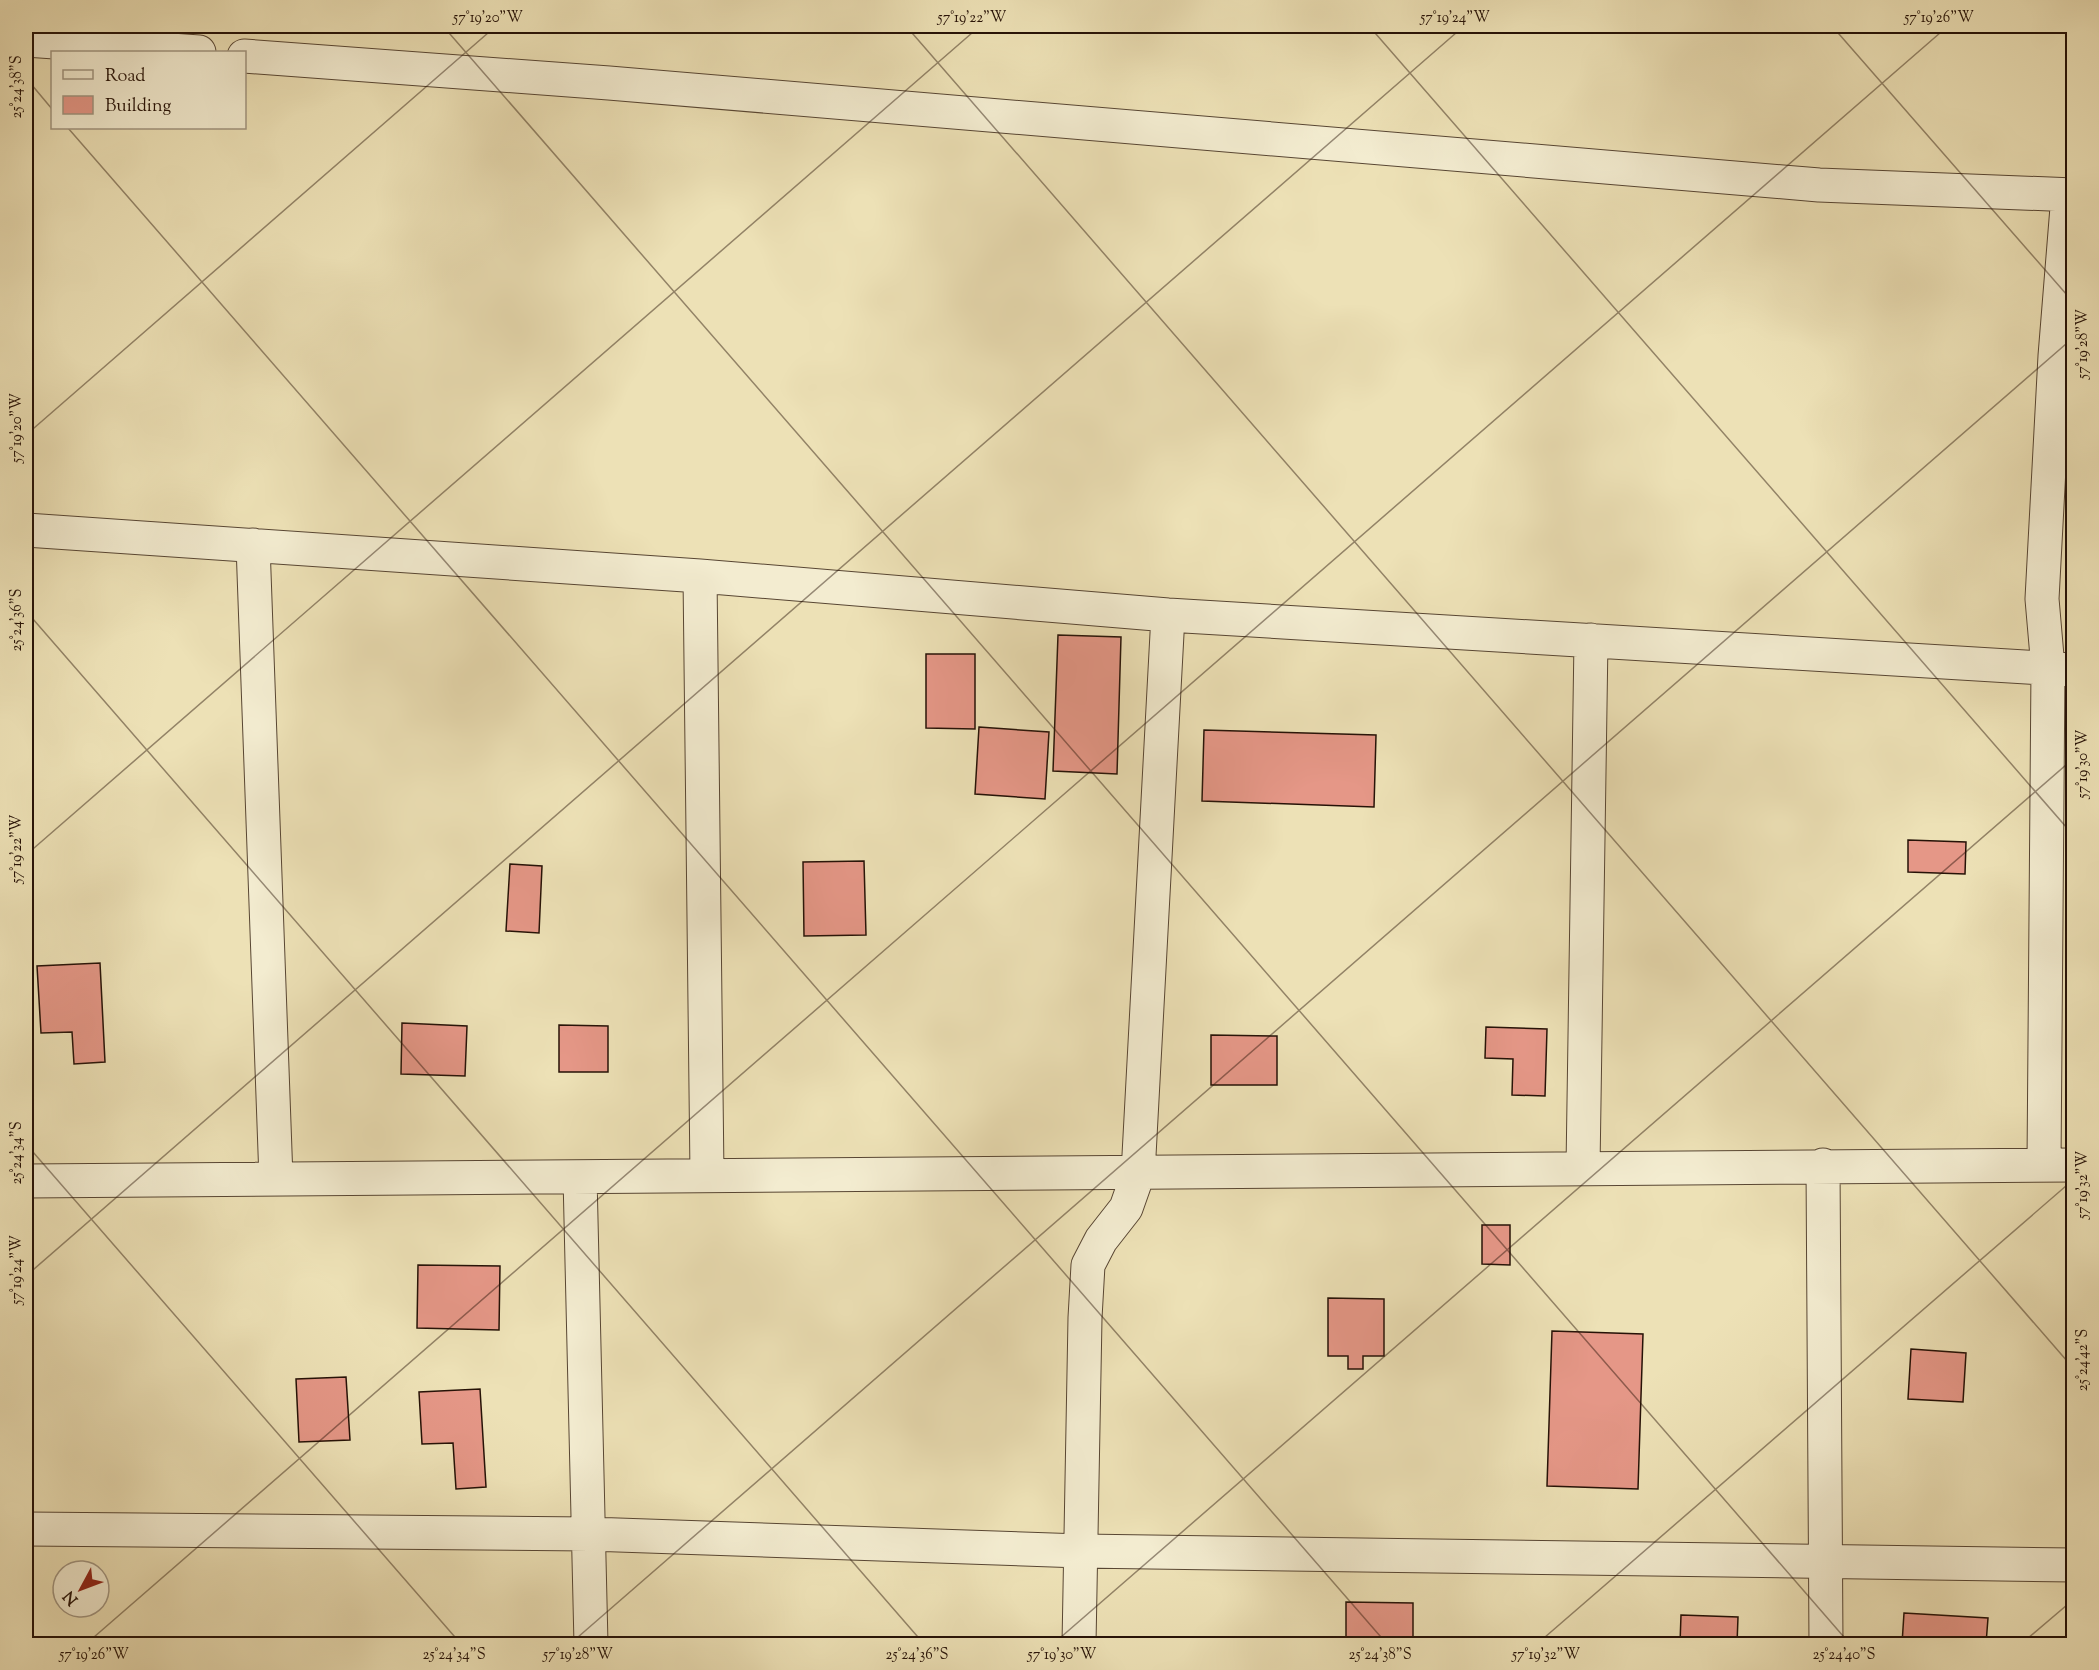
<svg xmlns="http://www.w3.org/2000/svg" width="2099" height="1670" font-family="'Sorts Mill Goudy',serif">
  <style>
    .building { fill: #e59787; stroke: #261207; stroke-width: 1.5 }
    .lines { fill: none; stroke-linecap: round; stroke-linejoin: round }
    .minor-casing { stroke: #584633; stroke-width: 35 }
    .minor { stroke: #f3ecd0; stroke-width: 33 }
    .ticks { fill: none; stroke: #261207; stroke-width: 1.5; stroke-opacity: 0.45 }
    .neatline { fill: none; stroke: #261207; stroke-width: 2 }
    .ticks-label { font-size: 15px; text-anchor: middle; fill: #261207 }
  </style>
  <rect width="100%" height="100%" fill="#ede1b6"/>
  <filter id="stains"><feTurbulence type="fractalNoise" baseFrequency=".00333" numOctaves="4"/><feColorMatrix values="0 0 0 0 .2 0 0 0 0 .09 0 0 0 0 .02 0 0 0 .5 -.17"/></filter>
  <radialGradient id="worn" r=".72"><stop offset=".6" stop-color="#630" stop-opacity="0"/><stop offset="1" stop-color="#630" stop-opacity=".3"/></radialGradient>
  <!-- building -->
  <path class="building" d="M1058 635 1121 637 1117 774 1053 771Z
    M926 654H975V729L926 728Z
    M979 727 1049 732 1045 799 975 794Z
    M1204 730 1376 735 1374 807 1202 801Z
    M1908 840 1966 842 1965 874 1908 872Z
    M864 861 866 935 804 936 803 862Z
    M510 864 542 866 539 933 506 931Z
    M100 963 105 1062 74 1064 72 1032 41 1033 37 966Z
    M402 1023 467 1026 465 1076 401 1074Z
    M559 1025 608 1026V1072H559Z
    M1486 1027 1547 1029 1545 1096 1512 1095 1513 1059 1485 1058Z
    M1211 1035 1277 1036V1085H1211Z
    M1482 1225H1510V1265L1482 1264Z
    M418 1265 500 1266 499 1330 417 1328Z
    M1328 1298 1384 1299V1356H1363V1369H1348V1356H1328Z
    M1552 1331 1643 1334 1638 1489 1547 1486Z
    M1911 1349 1966 1353 1963 1402 1908 1399Z
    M346 1377 350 1440 299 1442 296 1379Z
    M480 1389 486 1487 456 1489 453 1443 422 1444 419 1392Z
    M1346 1602 1413 1603V1644H1346Z
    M1904 1613 1988 1618 1986 1644H1902Z
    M1681 1615 1738 1617 1737 1644H1680Z"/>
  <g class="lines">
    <defs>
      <path id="minor" d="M26 40 199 52
        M244 56 609 83 1819 185 2074 195
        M26 530 700 576 1168 615 2074 670
        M253 545 276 1179
        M700 576 707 1175
        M2044 1164 2048 668 2042 599 2055 356 2068 195
        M1823 1165 1826 1644
        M1583 1168 1591 640
        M580 1177 591 1644
        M26 1181 2074 1165
        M26 1529 589 1534 1081 1551 2074 1565
        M1079 1644 1085 1318 1088 1265 1101 1240 1126 1208 1138 1174 1168 615"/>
    </defs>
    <!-- minor casing -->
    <use href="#minor" class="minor-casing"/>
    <!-- minor -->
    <use href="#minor" class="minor"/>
  </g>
  <!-- ticks -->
  <path class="ticks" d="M443 26 1850 1644M906 26 2074 1369M1369 26 2074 836M1832 26 2074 303M26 78 52 109M68 128 1387 1644M26 435 496 26M26 611 924 1644M26 855 980 26M26 1144 461 1644M26 1276 1464 26M86 1644 1948 26M570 1644 2074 337M1053 1644 2074 758M1537 1644 2074 1179M2021 1644 2074 1599"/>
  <!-- margin -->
  <rect width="2099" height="1670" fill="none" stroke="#ede1b6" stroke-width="66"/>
  <!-- legend -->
  <rect x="51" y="51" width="195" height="78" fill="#f3ecd0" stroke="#a19580" stroke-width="1.5"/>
  <rect x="63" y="70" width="30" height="9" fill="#f3ecd0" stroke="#a19580" stroke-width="1.5"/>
  <text x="105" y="81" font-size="18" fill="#261207">Road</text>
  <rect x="63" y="96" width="30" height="18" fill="#e59787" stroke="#a19580" stroke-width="1.5"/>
  <text x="105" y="111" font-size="18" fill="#261207">Building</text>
  <!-- north arrow -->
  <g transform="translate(81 1589) rotate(229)"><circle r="28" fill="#f3ecd0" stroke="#a19580" stroke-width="1.5"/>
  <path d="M0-4.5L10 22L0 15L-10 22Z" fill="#8f2418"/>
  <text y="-9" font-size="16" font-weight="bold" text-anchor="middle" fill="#261207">N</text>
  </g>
  <rect x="33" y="33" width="2033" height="1604" class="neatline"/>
  <g class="ticks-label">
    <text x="488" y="22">57°19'20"W</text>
    <text x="972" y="22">57°19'22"W</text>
    <text x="1455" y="22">57°19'24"W</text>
    <text x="1939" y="22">57°19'26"W</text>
    <text transform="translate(16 87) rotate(-90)" y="5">25°24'38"S</text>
    <text transform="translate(2082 344) rotate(-90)" y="5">57°19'28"W</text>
    <text transform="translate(16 428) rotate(-90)" y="5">57°19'20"W</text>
    <text transform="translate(16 620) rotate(-90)" y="5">25°24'36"S</text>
    <text transform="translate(2082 764) rotate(-90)" y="5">57°19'30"W</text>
    <text transform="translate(16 849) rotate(-90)" y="5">57°19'22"W</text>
    <text transform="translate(16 1153) rotate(-90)" y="5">25°24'34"S</text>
    <text transform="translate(2082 1185) rotate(-90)" y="5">57°19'32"W</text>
    <text transform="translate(16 1270) rotate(-90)" y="5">57°19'24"W</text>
    <text transform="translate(2082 1360) rotate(-90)" y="5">25°24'42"S</text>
    <text x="94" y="1659">57°19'26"W</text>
    <text x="454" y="1659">25°24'34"S</text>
    <text x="578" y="1659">57°19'28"W</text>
    <text x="917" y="1659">25°24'36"S</text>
    <text x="1062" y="1659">57°19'30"W</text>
    <text x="1380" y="1659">25°24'38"S</text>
    <text x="1546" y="1659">57°19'32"W</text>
    <text x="1844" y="1659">25°24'40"S</text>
  </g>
  <rect width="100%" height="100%" filter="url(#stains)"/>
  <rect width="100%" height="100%" fill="url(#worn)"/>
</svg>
